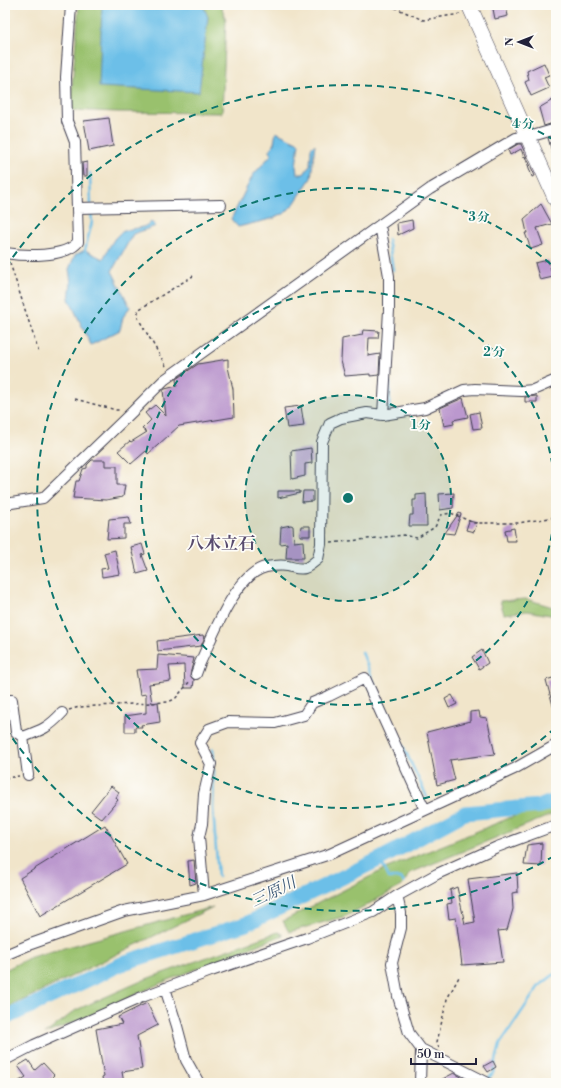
<svg xmlns="http://www.w3.org/2000/svg" width="561" height="1088" font-family="'Libre Bodoni','Noto Serif JP',serif">
  <style>
    .green { fill: #99c16d; stroke: #5e7254 }
    .water { fill: #6cbfe8; stroke: #477092 }
    .lines { fill: none; stroke-linecap: round; stroke-linejoin: round }
    .stream { stroke: #6cbfe8; stroke-width: 2.5 }
    .river { stroke: #6cbfe8; stroke-width: 15 }
    .building { fill: #bb98ce }
    .minor-casing { stroke: #413f50; stroke-width: 12 }
    .highway-casing { stroke: #413f50; stroke-width: 16 }
    .path { stroke: #413f50; stroke-width: 1.5; stroke-dasharray: 3 3; stroke-linecap: butt }
    .minor { stroke: #fff; stroke-width: 10 }
    .highway { stroke: #fff; stroke-width: 15 }
    .ring { fill: none; stroke: #0f766e; stroke-width: 2; stroke-dasharray: 7 5 }
    .labels { text-anchor: middle; stroke-width: 3.5; stroke-linejoin: round; paint-order: stroke }
    .water-label { font-size: 16px; font-style: italic; fill: #3c5978; stroke: #fdfcf7 }
    .quarter-label { font-size: 17px; font-weight: bold; fill: #584b6e; stroke: #fdfcf7 }
    .centre { fill: #0f766e; stroke: #fdfcf7; stroke-width: 2 }
    .ring-label { font-size: 12px; text-anchor: middle; font-weight: bold; fill: #0f766e; stroke: #fdfcf7; stroke-width: 3.5; stroke-linejoin: round; paint-order: stroke }
  </style>
  <rect width="100%" height="100%" fill="#fdfcf7"/>
  <filter id="ink" filterUnits="userSpaceOnUse"><feTurbulence type="fractalNoise" baseFrequency=".025" numOctaves="2"/><feDisplacementMap in="SourceGraphic" scale="8" xChannelSelector="R" yChannelSelector="G"/><feConvolveMatrix kernelMatrix="1 2 1 2 8 2 1 2 1" color-interpolation-filters="sRGB"/></filter>
  <filter id="wash" filterUnits="userSpaceOnUse"><feTurbulence type="fractalNoise" baseFrequency=".012" numOctaves="4" result="noise"/><feDisplacementMap in="SourceGraphic" scale="16" xChannelSelector="R" yChannelSelector="G"/><feGaussianBlur stdDeviation="0.9" result="paint"/><feColorMatrix in="noise" values="0 0 0 0 0 0 0 0 0 0 0 0 0 0 0 0 0 1.4 0 .05"/><feComposite in="paint" operator="in"/></filter>
  <g filter="url(#wash)">
    <rect width="100%" height="100%" fill="#f1e5ca"/>
    <!-- green -->
    <path class="green" d="M79 5H221L226 20 222 113 117 112 70 110Z
      M526 599 556 608V616L527 611 504 614 500 601Z
      M556 805V813L410 873 402 886 346 916 289 932 283 921 385 869 524 812 538 810Z
      M213 907 5 1009V970L31 957Z
      M278 932 283 935 161 983 82 1019 45 1034 76 1010 146 979Z"/>
    <!-- water -->
    <path class="water" d="M102 5H203L208 17 199 92 99 87Z
      M276 132 299 143 296 166 297 174H304L310 165 311 148 315 144 311 178 294 204 284 214 278 215 275 218 238 227 231 219 253 175 271 155 270 150 274 143Z
      M151 222 156 226 133 234 112 271 130 307 123 317 120 330 91 345 69 299 71 283 69 269 75 255 85 250 103 259C109 249 114 233 127 230 137 227 142 230 151 222Z"/>
    <g class="lines">
      <!-- stream -->
      <path class="stream" d="M90 173 91 205
        M388 239 393 270
        M85 250 92 222 91 210
        M389 412 390 383
        M362 652 377 691 427 797
        M213 749 214 761
        M214 770 213 808 218 877
        M380 859 389 878H401L404 883
        M487 1080 493 1073 500 1044 539 986 556 973"/>
      <!-- river -->
      <path class="river" d="M5 1018 126 962 246 924 380 859 465 813 540 806 556 801"/>
    </g>
    <g id="blocks">
      <!-- building -->
      <path class="building" d="M506 6 508 16 495 19 493 9Z
        M544 63 549 75 544 77 549 88 531 96 525 82 529 80 527 71Z
        M556 98V122L544 126 539 108Z
        M109 118 113 146 89 151 84 121Z
        M556 136V158H554L548 138Z
        M518 144H521L535 176 532 177 525 156 524 157 521 149 510 155 508 150Z
        M87 162V176H83L82 163Z
        M541 204 552 224 537 228 543 245 531 249 525 233H527L524 219Z
        M412 220 413 228 398 235 397 223Z
        M548 260 553 277 540 280 535 263Z
        M363 330 379 331 378 338H369L368 356 380 354 379 375 370 376V374L345 376 341 361 342 339 362 335Z
        M228 359V367L233 389 234 417 179 426 148 454 146 451 131 464 118 451 130 441 131 442 147 432 142 429 151 420 145 413 155 405 166 416 163 390 165 389 177 386 176 379 198 364Z
        M537 396V402H525V397Z
        M463 398 468 417 453 420 454 424 444 426 440 408Z
        M301 406 304 426 287 428 284 408Z
        M479 412 482 428 473 429 470 414Z
        M311 448 312 463 305 464V476L292 479 291 451Z
        M92 460H105V466H117V485H125L123 497 106 500 73 498 76 481H79L83 469 87 468V465Z
        M278 491H300V493L278 498Z
        M303 491H313V501L302 502Z
        M454 493 453 508 440 510 439 494Z
        M426 494 427 526H409L410 515H413V500H416V495Z
        M459 513 461 514 454 534 445 533Z
        M129 517 131 524H124V538L107 539 109 519Z
        M469 521 477 523 474 532 466 530Z
        M291 525 293 526 294 542 303 541 304 558H286L287 543 280 544 281 527Z
        M301 526H310V536H300Z
        M514 528 516 541H507L505 530Z
        M142 544 145 554 142 555 148 571 137 574 131 547Z
        M115 550 120 574 102 577 101 569 108 568 104 553Z
        M203 635 204 639 201 646 158 651 157 641Z
        M482 650 488 663 479 669 472 657Z
        M158 655 194 658 190 675 194 680 193 688H185L184 665 169 666 171 681 149 684 152 703 158 702 160 722 141 725 142 727H135V732H125V716L146 713V694L140 695 136 670 157 669Z
        M556 677V708L554 709 546 680Z
        M452 695 457 704 449 708 445 699Z
        M479 711 480 717 487 718 495 754 450 760 455 780 437 785 427 732 470 721V712Z
        M111 786 119 792 116 798 118 800 102 819 91 811Z
        M105 825 127 864 40 916 20 878Z
        M542 843 541 866 524 865 527 845Z
        M194 860 196 883 190 885 188 861Z
        M517 873 518 892 512 893 513 909 507 930 498 931 503 962 462 965 456 918 449 919 447 904 452 903 450 890 457 887 465 924 475 922 468 879Z
        M147 1003 158 1025 137 1036 142 1069 122 1072 124 1083H103L102 1077 104 1076 96 1029 122 1024 118 1017Z
        M28 1060 35 1070 43 1063 54 1075 46 1083H16L26 1077 18 1066Z
        M493 1061 496 1067 488 1072 484 1066Z
        M454 1073 467 1080 460 1083H435Z"/>
    </g>
  </g>
  <g filter="url(#ink)">
    <use href="#blocks" fill-opacity="0" stroke="#413f50" stroke-width="1"/>
    <g class="lines">
      <defs>
        <path id="minor" d="M77 208 221 205
          M380 225 389 276V310L383 415
          M5 253C24 256 65 258 78 242L75 142 67 121 66 77 71 5
          M5 504 43 498 132 412 164 380 430 189 516 138 529 137 556 129
          M196 674 200 663C212 638 236 573 266 567 272 566 281 565 287 566 293 567 299 570 305 568 309 567 314 562 318 559L321 544 322 442 330 423 341 418 367 413 383 415 425 408 464 390 475 389 522 391 533 390 556 380
          M5 700H12L16 732 23 737 28 775
          M23 737C42 730 48 728 62 713
          M204 895 199 837 202 824 204 794 211 764 200 743 209 729 228 722 275 723 304 715 312 703 329 696 365 678 425 810
          M397 896 401 913V928L392 963 398 996 409 1033 421 1049 488 1083
          M5 955 31 944 124 911 204 895 330 854 514 769 556 745
          M165 988 177 1026 186 1060 199 1083
          M5 1060 34 1045 142 997 211 971 307 938 373 912 397 896 437 874 497 847 556 825
          M420 1083 421 1049"/>
        <path id="highway" d="M469 5 556 200"/>
      </defs>
      <!-- minor casing -->
      <use href="#minor" class="minor-casing"/>
      <!-- highway casing -->
      <use href="#highway" class="highway-casing"/>
      <!-- path -->
      <path class="path" d="M389 5 423 20 460 14
        M10 263 39 353
        M166 366 138 318V310L193 276
        M75 399 116 410H121
        M331 543 404 535 417 538 435 527 441 515 451 513 474 523H518L556 517
        M69 710 79 707 168 702 175 699 190 681
        M5 778 19 776
        M439 1048 437 1042 447 999 459 977"/>
      <!-- minor -->
      <use href="#minor" class="minor"/>
      <!-- highway -->
      <use href="#highway" class="highway"/>
    </g>
  </g>
  <!-- distance rings -->
  <circle cx="348" cy="498" r="103" fill="#0f766e" fill-opacity=".12"/>
  <g class="ring">
    <circle cx="348" cy="498" r="103"/>
    <circle cx="348" cy="498" r="207"/>
    <path d="M555 728A310 310 0 1 1 555 268"/>
    <path d="M554 856A413 413 0 0 1 6 729M6 267A413 413 0 0 1 554 140"/>
  </g>
  <g class="labels">
    <!-- water labels -->
    <g class="water-label">
      <text transform="translate(273 891) rotate(-26)" y="6">三原川</text>
    </g>
    <!-- quarter labels -->
    <g class="quarter-label">
      <text x="221" y="549">八木立石</text>
    </g>
  </g>
  <circle cx="348" cy="498" r="6" class="centre"/>
  <g class="ring-label">
    <text x="523" y="128">4 分</text>
    <text x="479" y="221">3 分</text>
    <text x="494" y="356">2 分</text>
    <text x="421" y="429">1 分</text>
  </g>
  <!-- margin -->
  <rect width="561" height="1088" fill="none" stroke="#fdfcf7" stroke-width="20"/>
  <!-- north arrow -->
  <g transform="translate(519 42) rotate(270)" stroke="#fdfcf7" stroke-width="3" paint-order="stroke">
  <path d="M0-3L7 15L0 10L-7 15Z" fill="#22223b"/>
  <text y="-6" font-size="11" font-weight="bold" text-anchor="middle" fill="#22223b">N</text>
  </g>
  <!-- scale -->
  <path d="M411 1058v6h65v-6" fill="none" stroke="#22223b" stroke-width="2"/>
  <text x="417" y="1058" font-size="12" fill="#22223b" stroke="#fdfcf7" stroke-width="3" paint-order="stroke">50 m</text>
</svg>
